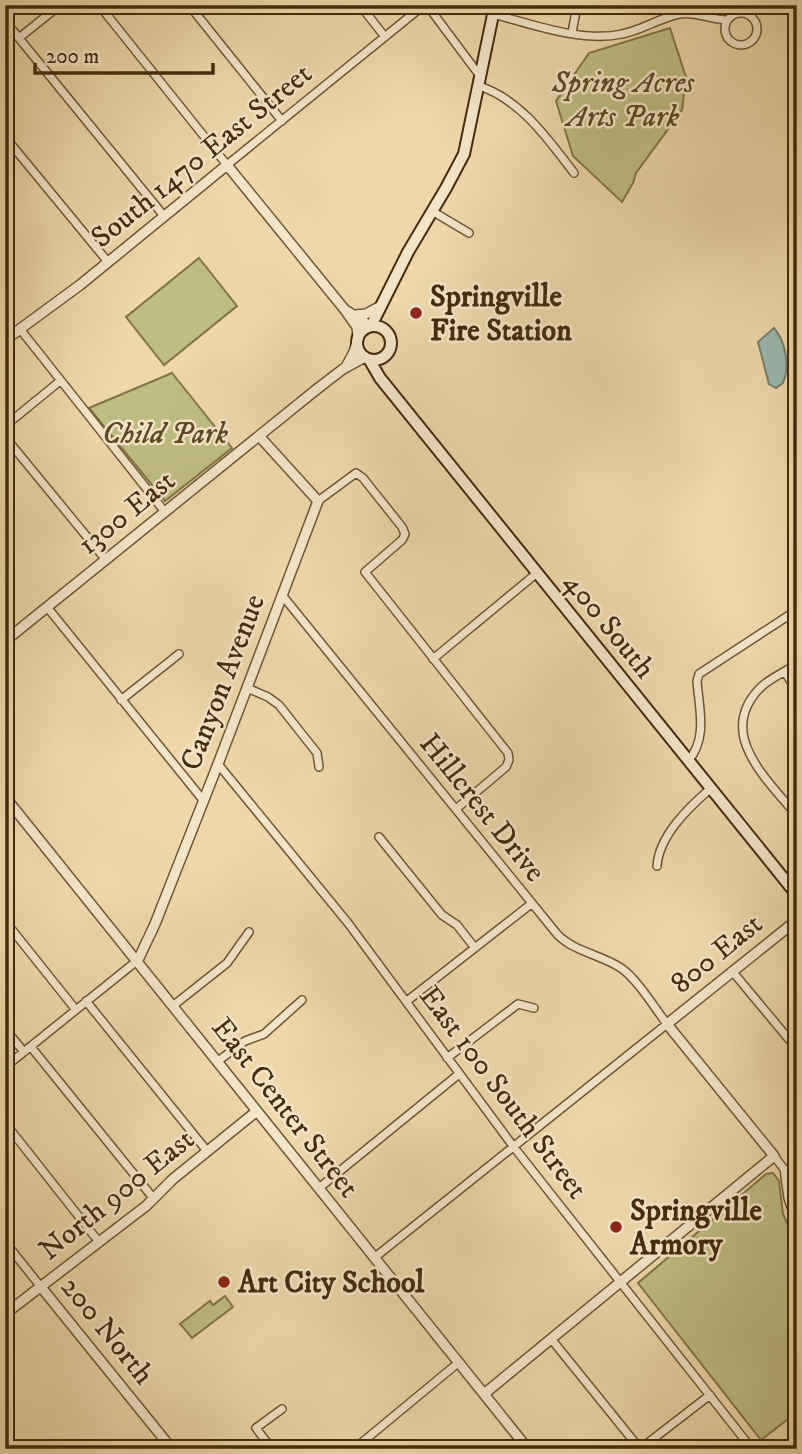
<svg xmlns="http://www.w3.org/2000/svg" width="802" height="1454" font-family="'IM FELL DW Pica',serif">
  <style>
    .green { fill: #bebd84; stroke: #817448; stroke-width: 2 }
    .water { fill: #9ab8af; stroke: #78806e; stroke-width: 2 }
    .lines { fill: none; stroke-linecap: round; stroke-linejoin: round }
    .minor-casing { stroke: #6e5734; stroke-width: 10 }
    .tertiary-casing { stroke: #6e5734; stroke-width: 12 }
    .secondary-casing { stroke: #442c0c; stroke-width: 14 }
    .minor { stroke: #f3e5c8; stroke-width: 7 }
    .tertiary { stroke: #f3e5c8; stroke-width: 9 }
    .secondary { stroke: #f3e5c8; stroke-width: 10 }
    .poi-dot { fill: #8f2418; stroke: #f3e5c8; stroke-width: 2.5 }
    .labels { text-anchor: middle; stroke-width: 5; stroke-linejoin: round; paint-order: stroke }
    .park-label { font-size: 30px; font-style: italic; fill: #5c4924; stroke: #f3e5c8 }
    .street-label { font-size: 30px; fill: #442c0c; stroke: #f3e5c8 }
    .poi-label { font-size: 30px; font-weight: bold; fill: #442c0c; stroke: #f3e5c8; text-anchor: start }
  </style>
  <rect width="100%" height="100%" fill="#edd7ab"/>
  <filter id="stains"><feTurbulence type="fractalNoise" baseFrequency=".00286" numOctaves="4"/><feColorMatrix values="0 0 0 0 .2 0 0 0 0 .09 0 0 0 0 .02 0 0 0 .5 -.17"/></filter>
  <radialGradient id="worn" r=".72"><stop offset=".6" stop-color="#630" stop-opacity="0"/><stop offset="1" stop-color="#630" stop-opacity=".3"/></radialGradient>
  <!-- green -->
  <path class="green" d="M670 28 686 77 682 110 636 173 633 183 622 202 573 156 556 101 589 53Z
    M199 258 237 306 164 365 126 317Z
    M172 373 232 448 165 501 89 408Z
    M773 1173 779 1181 783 1214 797 1246V1412L761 1440 638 1283 766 1174Z
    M225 1296 233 1307 192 1338 180 1324 210 1301 213 1305Z"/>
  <!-- water -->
  <path class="water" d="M774 328C786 342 790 366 783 383L776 388 769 384 758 342Z"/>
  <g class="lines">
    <defs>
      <path id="minor" d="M99 5 227 165 424 5
        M189 5 282 121
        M360 5 385 37
        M427 5 480 76
        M725 29a16 16 0 1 1 32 0a16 16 0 1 1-32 0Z
        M493 14C531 24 583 43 622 34 642 30 660 18 679 14 695 11 711 20 727 20
        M5 21 164 216
        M572 33 577 5
        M19 38 60 5
        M479 86C520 99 548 139 574 173
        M5 137 108 262
        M432 211 469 233
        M20 329 165 512
        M5 426 60 381
        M5 437 106 560
        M318 501 356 473 363 478 402 527 405 534 402 540 365 572 508 753 509 760 506 767 456 809
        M282 595 557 934C574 952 600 954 621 968 637 979 654 1007 667 1024L374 1258
        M47 607 203 800
        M433 659 537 573
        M797 664C785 672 770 678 760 688 715 734 768 780 797 816
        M785 672 797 692
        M247 688 268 697 279 705 317 753 319 767
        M121 700 179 654
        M688 761C708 739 699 708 697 681L699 674 797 610
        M218 764 348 923 513 1146 752 1449
        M379 837 442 915 457 925 475 948
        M657 866C659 836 688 808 710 789
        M5 921 76 1010
        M732 971 797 1049
        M86 1001 207 1151
        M407 1001 531 904
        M174 1005 227 963 249 932
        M5 1029 24 1052
        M31 1047 154 1199
        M447 1058 518 1004 534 1008
        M218 1061 245 1041 264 1034 302 1000
        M5 1067 138 960
        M5 1123 99 1242
        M774 1156 784 1169 788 1198 797 1224
        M319 1188 459 1074
        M5 1242 41 1287
        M552 1340 636 1444 643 1449
        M155 1449 165 1441
        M272 1449 256 1428 282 1409
        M354 1449 458 1363
        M640 1449 710 1395"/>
      <path id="tertiary" d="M347 311 370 326
        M355 315 366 314 379 307
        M5 340 80 285 227 165 345 310 357 327 358 337
        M347 365 354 352 358 339
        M5 641 317 389 343 369 365 357
        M5 797 528 1449
        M138 960 155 924 218 764 318 501 260 437
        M41 1287 172 1449
        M5 1314 146 1206 173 1179 257 1111
        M484 1394 774 1156 667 1024 797 920"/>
      <path id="secondary" d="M371 326 408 252 446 188 464 154 495 5
        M357 343a17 17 0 1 1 34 0a17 17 0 1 1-34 0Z
        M369 359 380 378 797 895"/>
    </defs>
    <!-- minor casing -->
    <use href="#minor" class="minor-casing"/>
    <!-- tertiary casing -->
    <use href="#tertiary" class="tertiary-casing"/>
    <!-- secondary casing -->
    <use href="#secondary" class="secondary-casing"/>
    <!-- minor -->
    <use href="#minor" class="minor"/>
    <!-- tertiary -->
    <use href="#tertiary" class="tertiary"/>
    <!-- secondary -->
    <use href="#secondary" class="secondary"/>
  </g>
  <!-- markers -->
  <g class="poi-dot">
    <circle cx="416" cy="313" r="7"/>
    <circle cx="616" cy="1227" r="7"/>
    <circle cx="224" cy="1282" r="7"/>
  </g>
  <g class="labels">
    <!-- park labels -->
    <g class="park-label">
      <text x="623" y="92">Spring Acres<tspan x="623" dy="34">Arts Park</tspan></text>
      <text x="165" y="443">Child Park</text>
    </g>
    <!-- street labels -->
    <g class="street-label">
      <text transform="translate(201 155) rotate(-39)" y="10">South 1470 East Street</text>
      <text transform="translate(126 512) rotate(-39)" y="10">1300 East</text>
      <text transform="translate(610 625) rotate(51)" y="10">400 South</text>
      <text transform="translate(222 682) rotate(-69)" y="10">Canyon Avenue</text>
      <text transform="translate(483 807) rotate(51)" y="10">Hillcrest Drive</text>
      <text transform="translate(716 953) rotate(-39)" y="10">800 East</text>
      <text transform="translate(504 1092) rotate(53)" y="10">East 100 South Street</text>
      <text transform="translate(286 1107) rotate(52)" y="10">East Center Street</text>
      <text transform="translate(116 1194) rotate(-39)" y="10">North 900 East</text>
      <text transform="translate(108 1330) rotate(51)" y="10">200 North</text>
    </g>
    <!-- poi labels -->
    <g class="poi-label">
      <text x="430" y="306">Springville<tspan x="430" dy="34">Fire Station</tspan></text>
      <text x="630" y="1220">Springville<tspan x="630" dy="34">Armory</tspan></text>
      <text x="238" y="1292">Art City School</text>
    </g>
  </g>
  <!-- margin -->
  <rect width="802" height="1454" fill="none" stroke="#edd7ab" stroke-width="28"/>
  <rect x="7" y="7" width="788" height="1440" fill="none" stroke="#442c0c" stroke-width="3.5"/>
  <rect x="14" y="14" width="774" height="1426" fill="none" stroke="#442c0c" stroke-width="2"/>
  <!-- scale -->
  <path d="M35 63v10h178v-10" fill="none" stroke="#442c0c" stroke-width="3.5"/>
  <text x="46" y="63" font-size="21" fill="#442c0c" stroke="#f3e5c8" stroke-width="5" paint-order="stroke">200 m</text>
  <rect width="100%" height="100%" filter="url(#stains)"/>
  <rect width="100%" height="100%" fill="url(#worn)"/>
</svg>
